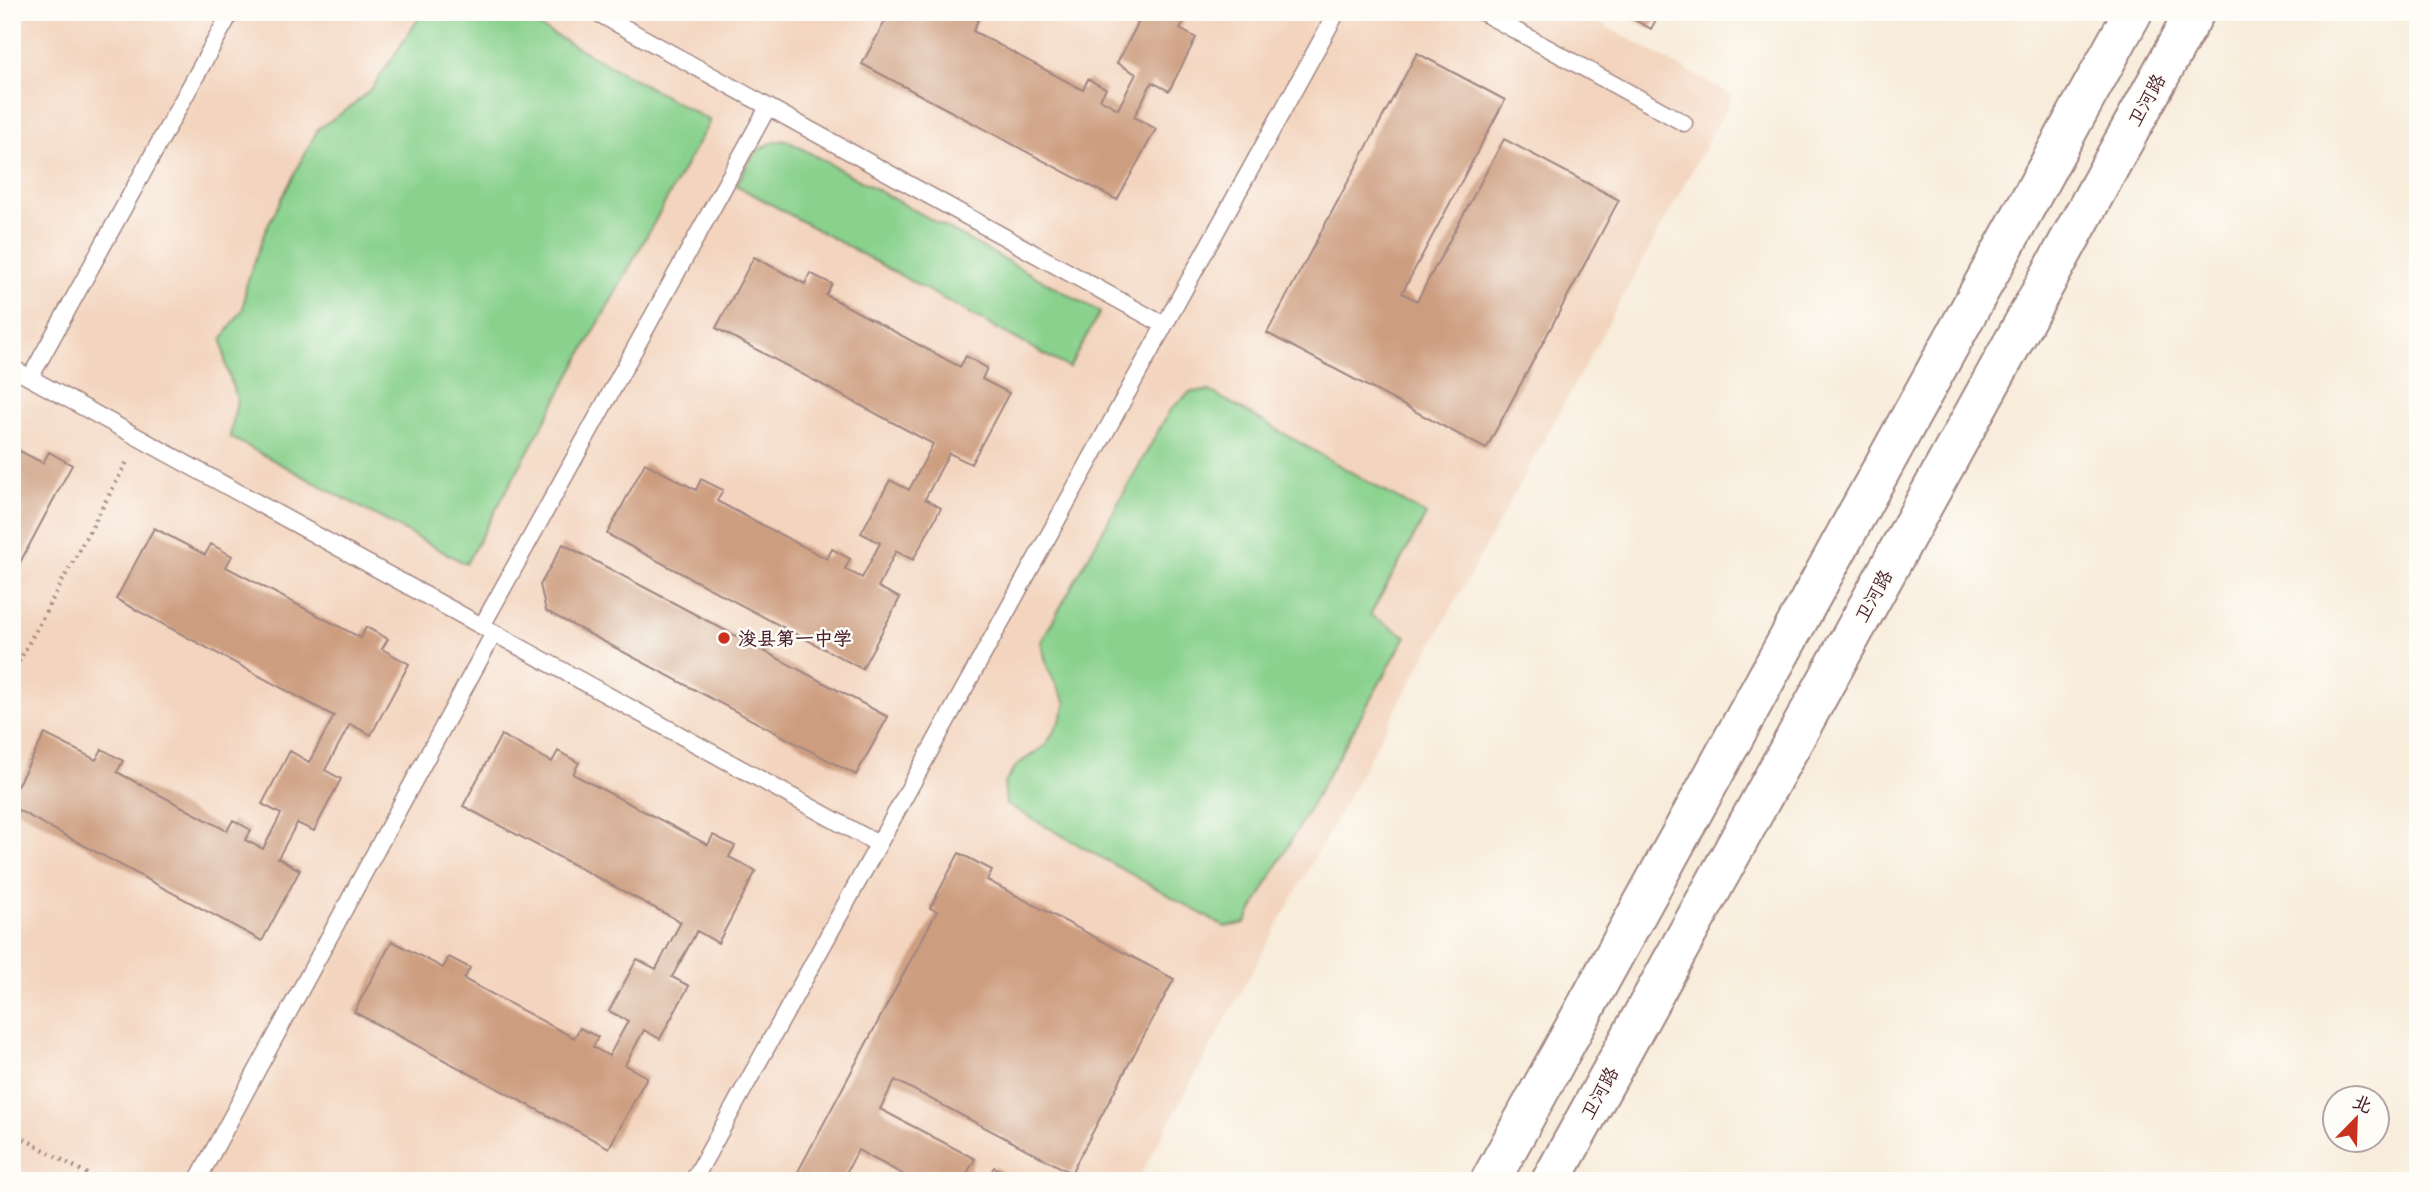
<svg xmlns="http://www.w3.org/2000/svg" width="2430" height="1193" font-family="'Balsamiq Sans','LXGW WenKai TC',sans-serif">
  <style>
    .built { fill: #f3d4be }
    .green { fill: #89d18d; stroke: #6a785c; stroke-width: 2 }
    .building { fill: #cd9d7f }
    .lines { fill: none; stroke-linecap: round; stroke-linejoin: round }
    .lane-casing { stroke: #a18682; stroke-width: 19 }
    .secondary-casing { stroke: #a18682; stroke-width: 42 }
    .path { stroke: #a18682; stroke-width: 4.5; stroke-dasharray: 2 5; stroke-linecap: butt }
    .lane { stroke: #fff; stroke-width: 16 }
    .secondary { stroke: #fff; stroke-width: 38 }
    .poi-dot { fill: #c8321e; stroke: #fdfcf7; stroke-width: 2.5 }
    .labels { text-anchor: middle; stroke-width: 5; stroke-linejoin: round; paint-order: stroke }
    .street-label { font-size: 19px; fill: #4a1f2b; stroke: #fdfcf7 }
    .poi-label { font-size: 19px; font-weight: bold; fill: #4a1f2b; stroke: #fdfcf7; text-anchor: start }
  </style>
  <rect width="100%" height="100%" fill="#fdfcf7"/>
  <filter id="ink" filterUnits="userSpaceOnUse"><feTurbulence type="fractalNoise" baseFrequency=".0143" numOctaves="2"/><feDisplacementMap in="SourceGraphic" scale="14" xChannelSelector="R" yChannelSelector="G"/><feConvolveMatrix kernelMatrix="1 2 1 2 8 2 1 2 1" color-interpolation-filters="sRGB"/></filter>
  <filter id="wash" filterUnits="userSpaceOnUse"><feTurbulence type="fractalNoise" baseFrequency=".00686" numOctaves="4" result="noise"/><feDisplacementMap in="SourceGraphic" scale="28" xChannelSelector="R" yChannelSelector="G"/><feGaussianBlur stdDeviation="1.57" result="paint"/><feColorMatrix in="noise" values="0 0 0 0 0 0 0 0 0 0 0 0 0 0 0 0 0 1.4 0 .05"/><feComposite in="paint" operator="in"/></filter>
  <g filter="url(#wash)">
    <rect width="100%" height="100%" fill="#f8ecda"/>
    <!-- built -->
    <path class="built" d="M12 12H1580L1733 96 1137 1181H12Z"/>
    <!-- green -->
    <path class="green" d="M423 12H513L710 121 466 564 230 437 237 400 226 366 222 339 243 309 246 286 266 229 318 129 352 106 373 87Z
      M786 140 1100 312 1069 368 736 185C751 159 754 144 786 140Z
      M1210 391 1426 515 1370 615 1406 636 1245 923 1225 927 1006 804 1004 784 1017 765 1046 745 1061 719 1066 703 1048 669 1041 642 1170 410 1190 392Z"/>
    <g id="blocks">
      <!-- building -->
      <path class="building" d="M890 12H938L951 19 955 12H963L978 20 973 31 1083 90 1088 79 1106 89 1100 99 1118 109 1136 74 1117 63 1144 12 1164 21 1169 12H1189L1180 29 1196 38 1169 91 1152 82 1134 117 1156 129 1117 200 862 64Z
        M1620 12H1660L1651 29Z
        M1417 53 1505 100 1402 293 1417 301 1504 139 1619 200 1486 449 1267 333Z
        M754 257 805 284 810 273 832 284 826 295 960 367 966 356 987 368 982 379 1009 393 971 464 949 453 925 499 941 508 913 560 896 551 878 587 900 598 862 669 607 534 645 463 696 490 701 479 723 490 717 501 827 559 832 549 850 559 845 569 862 578 880 543 861 533 890 480 909 490 933 444 716 328Z
        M12 447 43 463 49 452 72 465 16 570 12 569Z
        M154 528 205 555 211 544 232 556 226 567 361 638 366 627 388 639 382 649 409 664 371 735 350 724 325 770 341 779 314 831 297 823 278 858 300 870 262 941 12 807V795L45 734 96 760 102 749 123 761 117 772 227 831 233 820 251 830 245 840 263 849 281 814 262 804 290 751 309 762 334 716 116 599Z
        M563 544 888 717 856 775 546 611 540 585Z
        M501 735 552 762 558 751 579 763 573 774 708 845 713 835 735 846 729 857 756 871 718 943 697 931 672 977 689 986 660 1039 644 1030 625 1065 647 1077 609 1148 354 1012 392 941 443 968 449 957 470 968 464 979 574 1038 580 1028 598 1037 593 1047 609 1056 628 1021 609 1011 637 959 656 969 681 922 463 806Z
        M959 853 992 870 987 880 1174 979 1071 1173 895 1080 880 1109 975 1159 963 1181H915L858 1150 844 1177 852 1181H793L937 911 930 908Z
        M994 1167 1020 1181H986Z"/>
    </g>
  </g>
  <g filter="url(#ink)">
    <use href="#blocks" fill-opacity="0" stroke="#a18682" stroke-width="2"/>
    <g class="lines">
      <defs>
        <path id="lane" d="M596 12 1164 325
          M1482 12 1684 123
          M12 368 878 844
          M30 378 231 12
          M482 626 768 107
          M197 1181 494 633
          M693 1181 1337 12"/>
        <path id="secondary" d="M1490 1181 2133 12
          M1551 1181 2195 12"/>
      </defs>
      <!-- lane casing -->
      <use href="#lane" class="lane-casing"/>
      <!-- secondary casing -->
      <use href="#secondary" class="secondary-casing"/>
      <!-- path -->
      <path class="path" d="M12 674 128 460
        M12 1132 100 1181"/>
      <!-- lane -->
      <use href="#lane" class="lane"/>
      <!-- secondary -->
      <use href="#secondary" class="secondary"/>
    </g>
  </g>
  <!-- markers -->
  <circle class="poi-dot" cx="724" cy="638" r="7"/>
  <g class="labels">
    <!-- street labels -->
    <g class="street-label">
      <text transform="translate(2146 100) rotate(-61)" y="7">卫河路</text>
      <text transform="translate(1873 596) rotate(-61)" y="7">卫河路</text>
      <text transform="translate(1599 1093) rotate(-61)" y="7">卫河路</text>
    </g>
    <!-- poi labels -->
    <g class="poi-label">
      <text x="738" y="645">浚县第一中学</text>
    </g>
  </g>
  <!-- margin -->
  <rect width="2430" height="1193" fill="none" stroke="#fdfcf7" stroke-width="42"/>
  <!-- north arrow -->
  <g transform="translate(2356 1119) rotate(23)"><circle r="33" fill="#fdfcf7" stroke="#b5a4a5" stroke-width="2"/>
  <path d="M0-5L12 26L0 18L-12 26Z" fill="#c8321e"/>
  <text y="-10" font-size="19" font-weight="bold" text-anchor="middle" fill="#4a1f2b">北</text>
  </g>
</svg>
